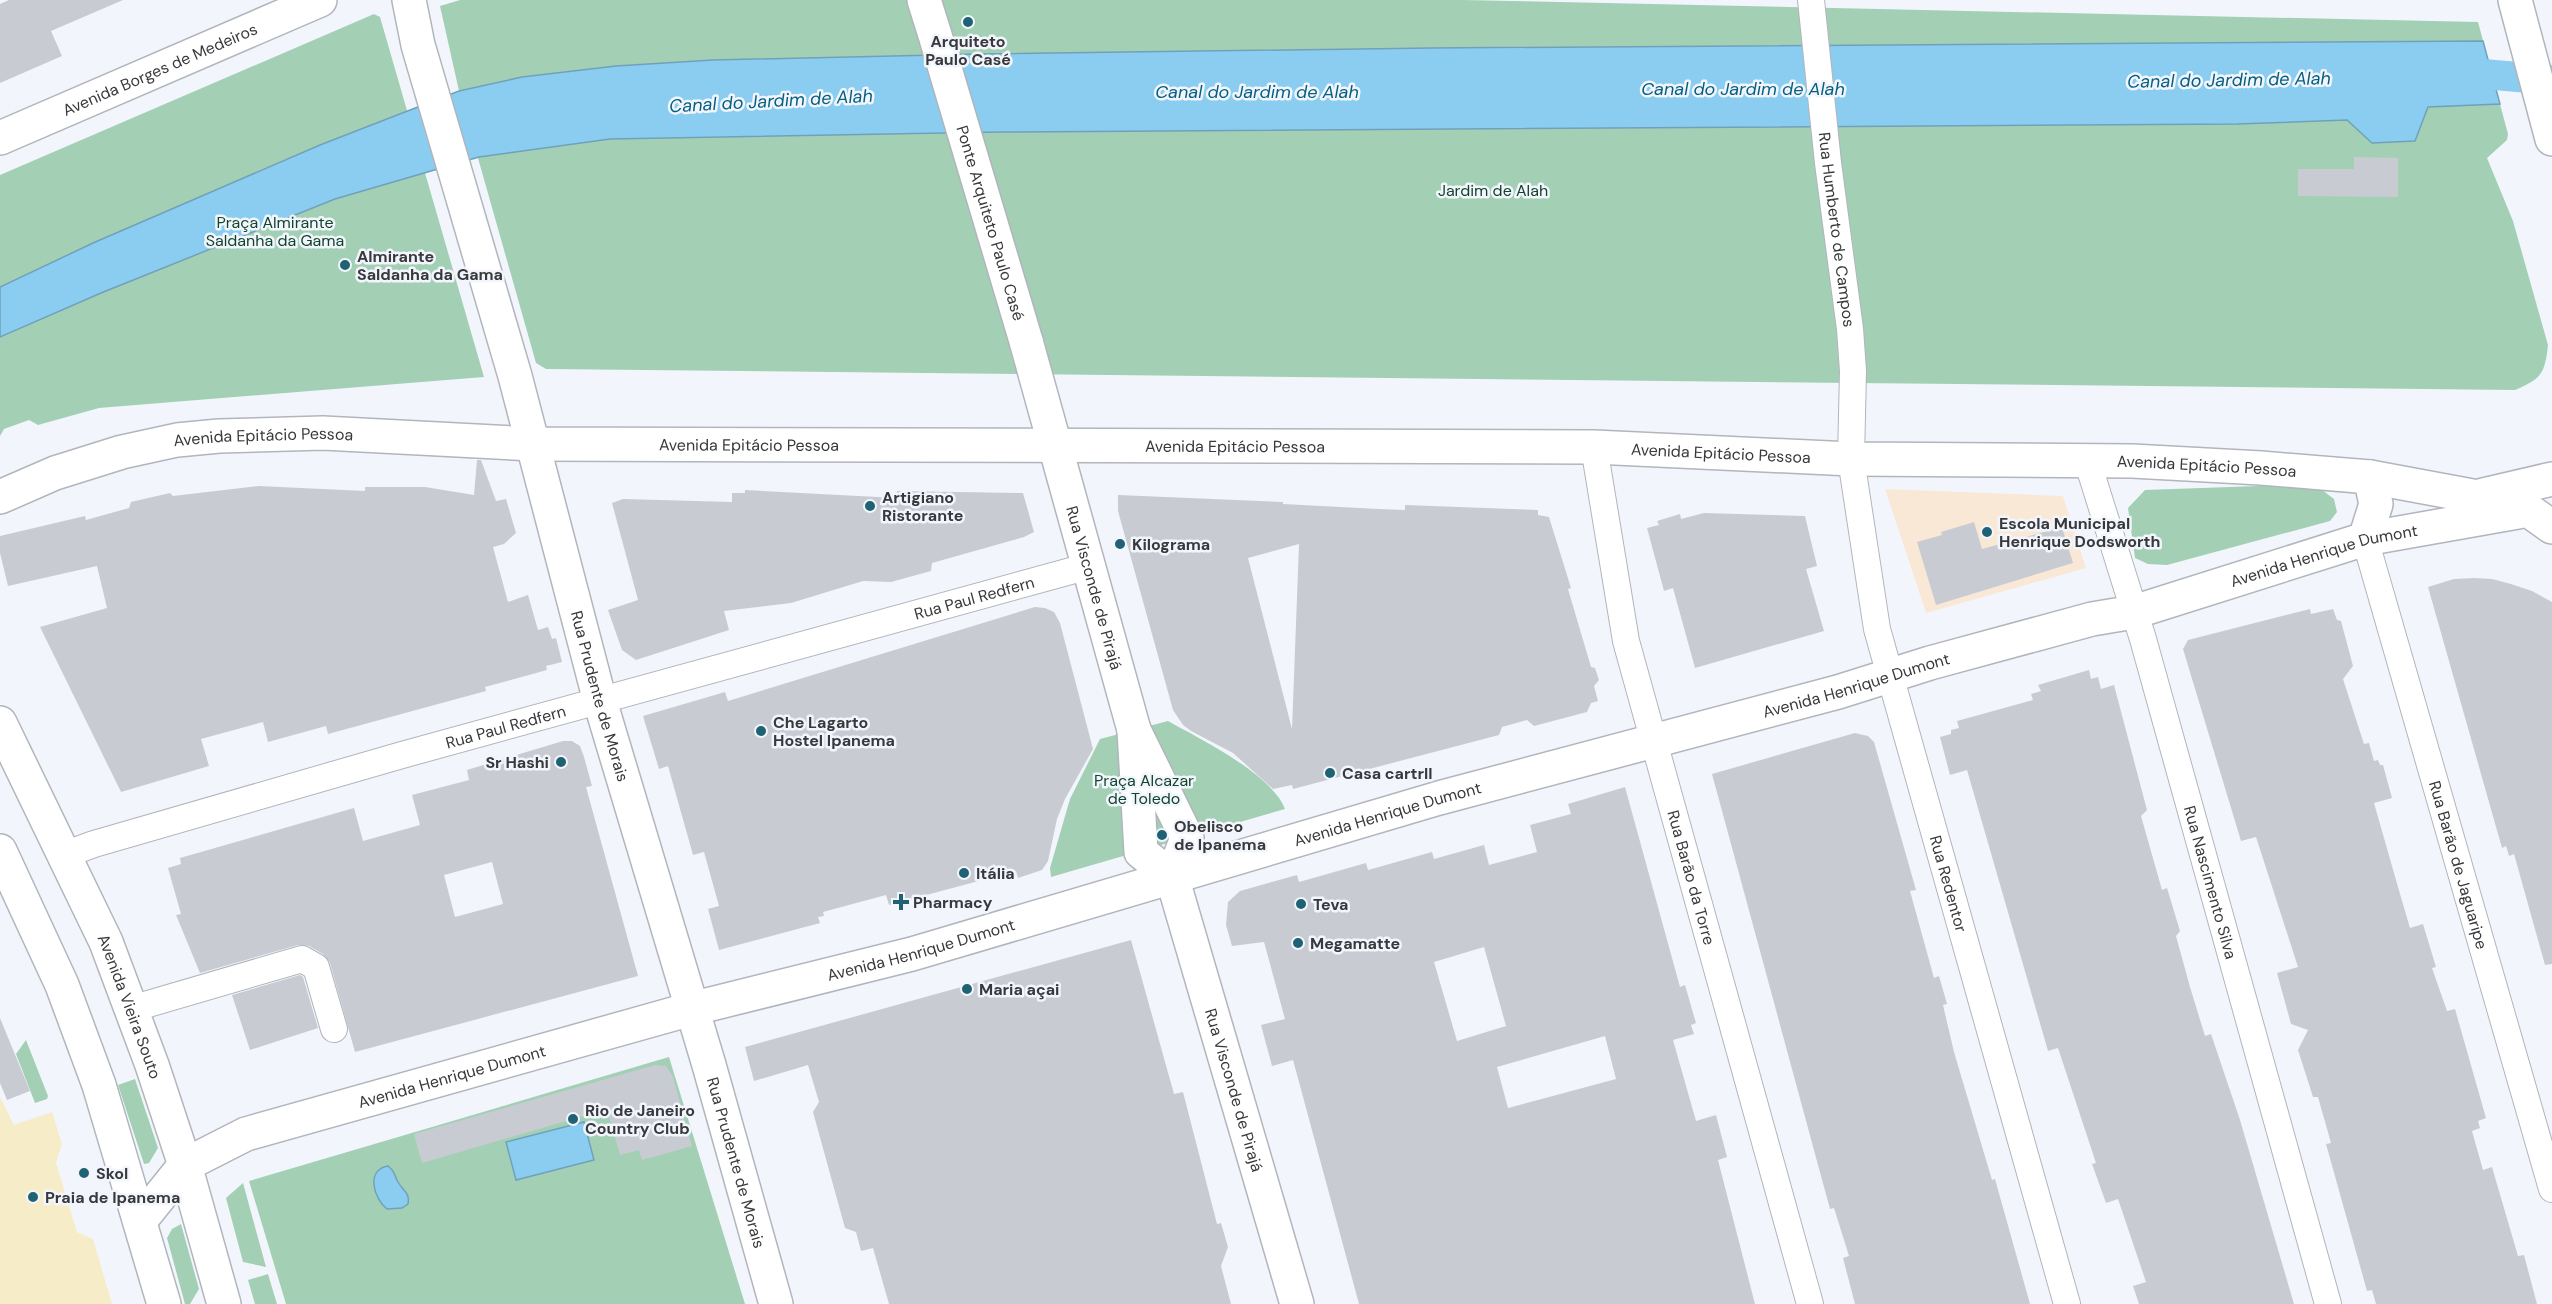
<svg xmlns="http://www.w3.org/2000/svg" width="2552" height="1304" font-family="'DM Sans',sans-serif">
  <style>
    .education { fill: #fae8d7 }
    .green { fill: #a3d0b5 }
    .sand { fill: #f6ecc7 }
    .water { fill: #8acdf0; stroke: #71a1ba; stroke-width: 1.5 }
    .lines { fill: none; stroke-linecap: round; stroke-linejoin: round }
    .canal { stroke: #8acdf0; stroke-width: 30 }
    .building { fill: #c8ccd2; fill-rule: evenodd }
    .street-casing { stroke: #b1b5bc; stroke-width: 28 }
    .secondary-casing { stroke: #b1b5bc; stroke-width: 36 }
    .highway-casing { stroke: #b1b5bc; stroke-width: 36 }
    .street { stroke: #fff; stroke-width: 26 }
    .secondary { stroke: #fff; stroke-width: 33 }
    .highway { stroke: #fff; stroke-width: 33 }
    .secondary-bridge-casing { stroke: #b1b5bc; stroke-width: 36; stroke-linecap: butt }
    .secondary-bridge { stroke: #fff; stroke-width: 33 }
    .poi-dot { fill: #1e6274; stroke: #f2f6fc; stroke-width: 2 }
    .labels { text-anchor: middle; stroke-width: 5; stroke-linejoin: round; paint-order: stroke }
    .poi-label { font-size: 16px; font-weight: bold; fill: #38393c; stroke: #f2f6fc; text-anchor: start }
    .street-label { font-size: 16px; fill: #38393c; stroke: #f2f6fc }
    .park-label { font-size: 16px; fill: #12442c; stroke: #f2f6fc }
    .water-label { font-size: 18px; font-style: italic; fill: #065f81; stroke: #f2f6fc }
  </style>
  <rect width="100%" height="100%" fill="#f2f6fc"/>
  <!-- education -->
  <path class="education" d="M1885 489 2063 496 2086 568 1926 613Z"/>
  <!-- green -->
  <path class="green" d="M460 0H1463L2478 22 2508 134 2507 140 2487 158 2513 221 2548 345C2545 374 2541 379 2515 390L546 369 536 363 459 91 440 6Z
    M374 14 380 17 484 377 99 408 38 425 29 420 4 429 0 436V175Z
    M2286 485 2318 487 2334 499 2337 512 2330 521 2167 565 2148 564 2135 558 2128 508 2145 490Z
    M1168 721C1200 739 1272 774 1285 809L1051 877 1050 868 1070 799 1100 739Z
    M26 1040 48 1096 47 1099 35 1103 16 1054Z
    M669 1057 745 1304H286L249 1181Z
    M135 1079 158 1148 149 1163 144 1164 118 1085Z
    M243 1183 266 1267 243 1262 226 1198Z
    M181 1224 199 1289 190 1304H185L167 1238 172 1229Z
    M268 1274 277 1304H255L248 1280Z"/>
  <!-- sand -->
  <path class="sand" d="M0 1097 14 1125 52 1112 62 1144 56 1163 77 1232 93 1239 112 1304H0Z"/>
  <!-- water -->
  <path class="water" d="M2483 41 2500 104 2428 107 2415 141 2372 143 2347 120 2238 124 1000 132 610 139 479 157 335 199 101 293 0 337V287L93 243 320 145 459 91 522 77 616 66 713 60 980 54 1431 48Z
    M584 1122 594 1160 516 1180 506 1142Z
    M388 1166C395 1171 394 1175 398 1182 403 1191 410 1192 408 1204L402 1208 387 1209C374 1199 365 1170 388 1166Z"/>
  <g class="lines">
    <!-- canal -->
    <path class="canal" d="M2453 75 2483 74 2552 80"/>
  </g>
  <!-- building -->
  <path class="building" d="M9 0H123L51 31 62 56 0 83V4Z
    M2354 157 2398 158V197L2298 196V169H2354Z
    M477 460H481L496 501 506 499 516 533 504 544 493 547 508 602 528 595 538 630 548 627 552 639 556 638 562 662 546 666 547 670 485 687 486 691 328 734 326 726 268 742 263 722 201 739 209 766 121 792 40 627 107 608 97 566 8 586 0 553V536L85 516 86 520 129 508 131 502 170 493 173 496 259 486 365 491V487H425L474 495Z
    M745 490 897 498V491L1023 493 1034 532 1024 537 932 563 931 571 891 582 863 581 791 603 724 611 729 630 636 660 622 650 608 610 638 600 612 503 623 499 732 502V493H745Z
    M1118 495 1283 502V504L1379 509 1405 510V505L1538 510V515L1549 517 1571 588 1568 589 1591 667 1595 668 1599 680 1594 686 1598 701 1591 703 1587 712 1534 726 1527 720 1502 727 1499 735 1293 789 1292 785 1273 789 1233 753 1191 731 1183 725 1173 710 1118 511ZM1299 544 1292 729 1248 558Z
    M1704 513 1805 516 1817 566 1806 569 1824 631 1695 668 1673 588 1664 591 1647 528 1659 525 1657 521 1680 514 1681 519Z
    M1974 522 1982 549 2062 527 2073 563 1936 605 1917 542 1942 535 1941 532Z
    M2474 578 2492 579 2511 584 2532 591 2552 602V964L2545 965 2514 854 2509 856 2506 846 2502 848 2428 587 2454 579Z
    M1035 607 1045 608 1054 612 1060 623 1093 749 1065 799 1057 819 1048 861 1042 870 1018 878 1016 871 889 905 886 895 823 912 824 916 818 917 820 923 719 950 708 909 719 906 704 852 693 855 668 766 659 769 643 716 725 692 728 701Z
    M2310 609 2311 614 2333 609 2337 620 2341 621 2353 666 2343 679 2364 744 2369 743 2374 761 2378 760 2380 765H2383L2392 798 2374 803 2398 887 2410 928 2423 924 2436 967 2432 968 2447 1011 2455 1009 2486 1118 2478 1121 2480 1128 2472 1131 2483 1170 2492 1167 2518 1256 2524 1255 2537 1304H2376L2372 1290 2367 1291 2326 1144 2331 1143 2318 1097H2313L2298 1050 2308 1030 2291 1024 2277 973 2298 967 2256 837 2241 841 2183 649 2188 640Z
    M2089 670 2091 679 2098 677 2101 689 2114 685 2147 810 2141 816 2162 890 2167 888 2180 931 2176 936 2190 987 2205 1036 2211 1034 2240 1120 2294 1304H2139L2133 1286 2146 1282 2118 1199 2106 1203 2092 1164 2096 1163 2058 1048 2048 1051 1967 770 1950 775 1940 737 1951 734V730L1959 728 1957 721 2033 700 2031 694 2041 691 2038 685Z
    M1855 733 1868 736 1874 742 1916 890 1910 891 1934 978 1939 976 1947 1004 1943 1005 1954 1052 1992 1180 1995 1179 2030 1304H1855L1843 1258 1849 1256 1834 1208 1830 1209 1821 1176 1712 774Z
    M563 741H572L580 746 584 757 592 786 586 787 638 976 355 1052 330 963 323 954 309 946 298 945 200 973 176 915 181 914 168 868 181 864 180 858 354 808 363 841 420 825 412 795 469 780 467 770ZM492 862 503 904 455 917 444 875Z
    M1625 787 1680 987 1685 985 1696 1023 1691 1025 1694 1034 1673 1040 1696 1121 1716 1115 1727 1157 1718 1160 1755 1304H1359L1293 1060 1272 1066 1261 1025 1285 1019 1264 942 1232 946 1226 925 1228 902 1240 891 1297 875 1299 882 1366 863 1368 870 1432 852 1434 859 1484 845 1489 865 1537 852 1530 825 1571 814 1568 804ZM1484 947 1506 1026 1457 1041 1434 962ZM1605 1036 1616 1079 1508 1108 1497 1067Z
    M1131 940 1174 1094 1183 1092 1217 1224 1221 1223 1228 1247 1221 1266 1231 1304H889L873 1248 861 1251 856 1232 845 1228 813 1112 819 1102 808 1065 754 1081 745 1047Z
    M300 975 303 977 318 1028 250 1050 232 995Z
    M0 1018 30 1091 7 1100 0 1083Z
    M655 1065 666 1066 673 1077 692 1146 642 1160 639 1150 620 1155 607 1109 422 1163 414 1134Z"/>
  <g class="lines">
    <defs>
      <g id="street">
        <path id="s1" d="M1811 0 1828 163 1850 329 1853 371 1851 459 1877 629 2067 1304"/>
        <path id="s2" d="M1594 447 1626 641 1810 1304"/>
        <path id="s3" d="M2087 460 2143 639 2328 1304"/>
        <path id="s4" d="M2365 539 2552 1189"/>
        <path id="s5" d="M64 855 94 844 402 755 1089 566"/>
        <path d="M131 1009 302 959 316 967 334 1029"/>
      </g>
      <g id="secondary">
        <path id="s6" d="M409 0 418 45 515 376 600 701 709 1065 776 1304"/>
        <path d="M924 0 935 35"/>
        <path id="s7" d="M0 138 320 0"/>
        <path id="s8" d="M1026 341 1134 730 1187 838 1172 877"/>
        <path d="M2483 495 2552 479"/>
        <path id="s9" d="M0 497 55 473 122 452 177 440 219 436 323 433 533 444 1594 447 1851 459 2132 461 2261 468 2370 477 2510 503 2528 510 2552 527"/>
        <path d="M2365 539 2376 504 2370 477"/>
        <path id="s10" d="M1134 730 1141 852 1172 877 1297 1304"/>
        <path id="s11" d="M140 1221 185 1165 246 1134 691 1009 912 954 1439 798 1838 692 1930 663 2092 619 2134 612 2365 539 2518 512"/>
      </g>
      <g id="highway">
        <path d="M2515 0 2552 139"/>
        <path id="s12" d="M0 723 106 942 152 1065 185 1165 224 1304"/>
        <path d="M0 851 62 985 99 1085 164 1304"/>
      </g>
    </defs>
    <!-- street casing -->
    <use href="#street" class="street-casing"/>
    <!-- secondary casing -->
    <use href="#secondary" class="secondary-casing"/>
    <!-- highway casing -->
    <use href="#highway" class="highway-casing"/>
    <!-- street -->
    <use href="#street" class="street"/>
    <!-- secondary -->
    <use href="#secondary" class="secondary"/>
    <!-- highway -->
    <use href="#highway" class="highway"/>
    <defs>
      <g id="secondary-bridge">
        <path id="s13" d="M935 35 1026 341"/>
      </g>
    </defs>
    <!-- secondary-bridge casing -->
    <use href="#secondary-bridge" class="secondary-bridge-casing"/>
    <!-- secondary-bridge -->
    <use href="#secondary-bridge" class="secondary-bridge"/>
  </g>
  <!-- markers -->
  <g class="poi-dot">
    <circle cx="968" cy="22" r="6"/>
    <circle cx="345" cy="265" r="6"/>
    <circle cx="870" cy="506" r="6"/>
    <circle cx="1987" cy="532" r="6"/>
    <circle cx="1120" cy="544" r="6"/>
    <circle cx="761" cy="731" r="6"/>
    <circle cx="561" cy="762" r="6"/>
    <circle cx="1330" cy="773" r="6"/>
    <circle cx="1162" cy="835" r="6"/>
    <circle cx="964" cy="873" r="6"/>
    <path d="M898 893h6v6h6v6h-6v6h-6v-6h-6v-6h6z"/>
    <circle cx="1301" cy="904" r="6"/>
    <circle cx="1298" cy="943" r="6"/>
    <circle cx="967" cy="989" r="6"/>
    <circle cx="573" cy="1119" r="6"/>
    <circle cx="84" cy="1173" r="6"/>
    <circle cx="33" cy="1197" r="6"/>
  </g>
  <g class="labels">
    <!-- poi labels -->
    <g class="poi-label">
      <text x="968" y="47" text-anchor="middle">Arquiteto<tspan x="968" dy="18">Paulo Casé</tspan></text>
      <text x="357" y="262">Almirante<tspan x="357" dy="18">Saldanha da Gama</tspan></text>
      <text x="882" y="503">Artigiano<tspan x="882" dy="18">Ristorante</tspan></text>
      <text x="1999" y="529">Escola Municipal<tspan x="1999" dy="18">Henrique Dodsworth</tspan></text>
      <text x="1132" y="550">Kilograma</text>
      <text x="773" y="728">Che Lagarto<tspan x="773" dy="18">Hostel Ipanema</tspan></text>
      <text x="549" y="768" text-anchor="end">Sr Hashi</text>
      <text x="1342" y="779">Casa cartrll</text>
      <text x="1174" y="832">Obelisco<tspan x="1174" dy="18">de Ipanema</tspan></text>
      <text x="976" y="879">Itália</text>
      <text x="913" y="908">Pharmacy</text>
      <text x="1313" y="910">Teva</text>
      <text x="1310" y="949">Megamatte</text>
      <text x="979" y="995">Maria açai</text>
      <text x="585" y="1116">Rio de Janeiro<tspan x="585" dy="18">Country Club</tspan></text>
      <text x="96" y="1179">Skol</text>
      <text x="45" y="1203">Praia de Ipanema</text>
    </g>
    <!-- street labels -->
    <g class="street-label">
      <text dy="6" stroke="none"><textPath href="#s7" startOffset="174">Avenida Borges de Medeiros</textPath></text>
      <text dy="6" stroke="none"><textPath href="#s13" startOffset="196">Ponte Arquiteto Paulo Casé</textPath></text>
      <text dy="6" stroke="none"><textPath href="#s1" startOffset="231">Rua Humberto de Campos</textPath></text>
      <text dy="6" stroke="none"><textPath href="#s9" startOffset="273">Avenida Epitácio Pessoa</textPath></text>
      <text dy="6" stroke="none"><textPath href="#s9" startOffset="759">Avenida Epitácio Pessoa</textPath></text>
      <text dy="6" stroke="none"><textPath href="#s9" startOffset="1245">Avenida Epitácio Pessoa</textPath></text>
      <text dy="6" stroke="none"><textPath href="#s9" startOffset="1731">Avenida Epitácio Pessoa</textPath></text>
      <text dy="6" stroke="none"><textPath href="#s9" startOffset="2217">Avenida Epitácio Pessoa</textPath></text>
      <text dy="6" stroke="none"><textPath href="#s11" startOffset="2298">Avenida Henrique Dumont</textPath></text>
      <text dy="6" stroke="none"><textPath href="#s8" startOffset="256">Rua Visconde de Pirajá</textPath></text>
      <text dy="6" stroke="none"><textPath href="#s5" startOffset="946">Rua Paul Redfern</textPath></text>
      <text dy="6" stroke="none"><textPath href="#s11" startOffset="1812">Avenida Henrique Dumont</textPath></text>
      <text dy="6" stroke="none"><textPath href="#s6" startOffset="722">Rua Prudente de Morais</textPath></text>
      <text dy="6" stroke="none"><textPath href="#s5" startOffset="460">Rua Paul Redfern</textPath></text>
      <text dy="6" stroke="none"><textPath href="#s11" startOffset="1326">Avenida Henrique Dumont</textPath></text>
      <text dy="6" stroke="none"><textPath href="#s4" startOffset="339">Rua Barão de Jaguaripe</textPath></text>
      <text dy="6" stroke="none"><textPath href="#s2" startOffset="442">Rua Barão da Torre</textPath></text>
      <text dy="6" stroke="none"><textPath href="#s3" startOffset="440">Rua Nascimento Silva</textPath></text>
      <text dy="6" stroke="none"><textPath href="#s1" startOffset="898">Rua Redentor</textPath></text>
      <text dy="6" stroke="none"><textPath href="#s11" startOffset="840">Avenida Henrique Dumont</textPath></text>
      <text dy="6" stroke="none"><textPath href="#s12" startOffset="312">Avenida Vieira Souto</textPath></text>
      <text dy="6" stroke="none"><textPath href="#s11" startOffset="354">Avenida Henrique Dumont</textPath></text>
      <text dy="6" stroke="none"><textPath href="#s10" startOffset="384">Rua Visconde de Pirajá</textPath></text>
      <text dy="6" stroke="none"><textPath href="#s6" startOffset="1208">Rua Prudente de Morais</textPath></text>
    </g>
    <!-- park labels -->
    <g class="park-label">
      <text x="1493" y="196">Jardim de Alah</text>
      <text x="275" y="228">Praça Almirante<tspan x="275" dy="18">Saldanha da Gama</tspan></text>
      <text x="1144" y="786">Praça Alcazar<tspan x="1144" dy="18">de Toledo</tspan></text>
    </g>
    <!-- water labels -->
    <g class="water-label">
      <text transform="translate(2229 80) rotate(-1)" y="6">Canal do Jardim de Alah</text>
      <text x="1743" y="95">Canal do Jardim de Alah</text>
      <text x="1257" y="98">Canal do Jardim de Alah</text>
      <text transform="translate(771 101) rotate(-3)" y="6">Canal do Jardim de Alah</text>
    </g>
  </g>
</svg>
